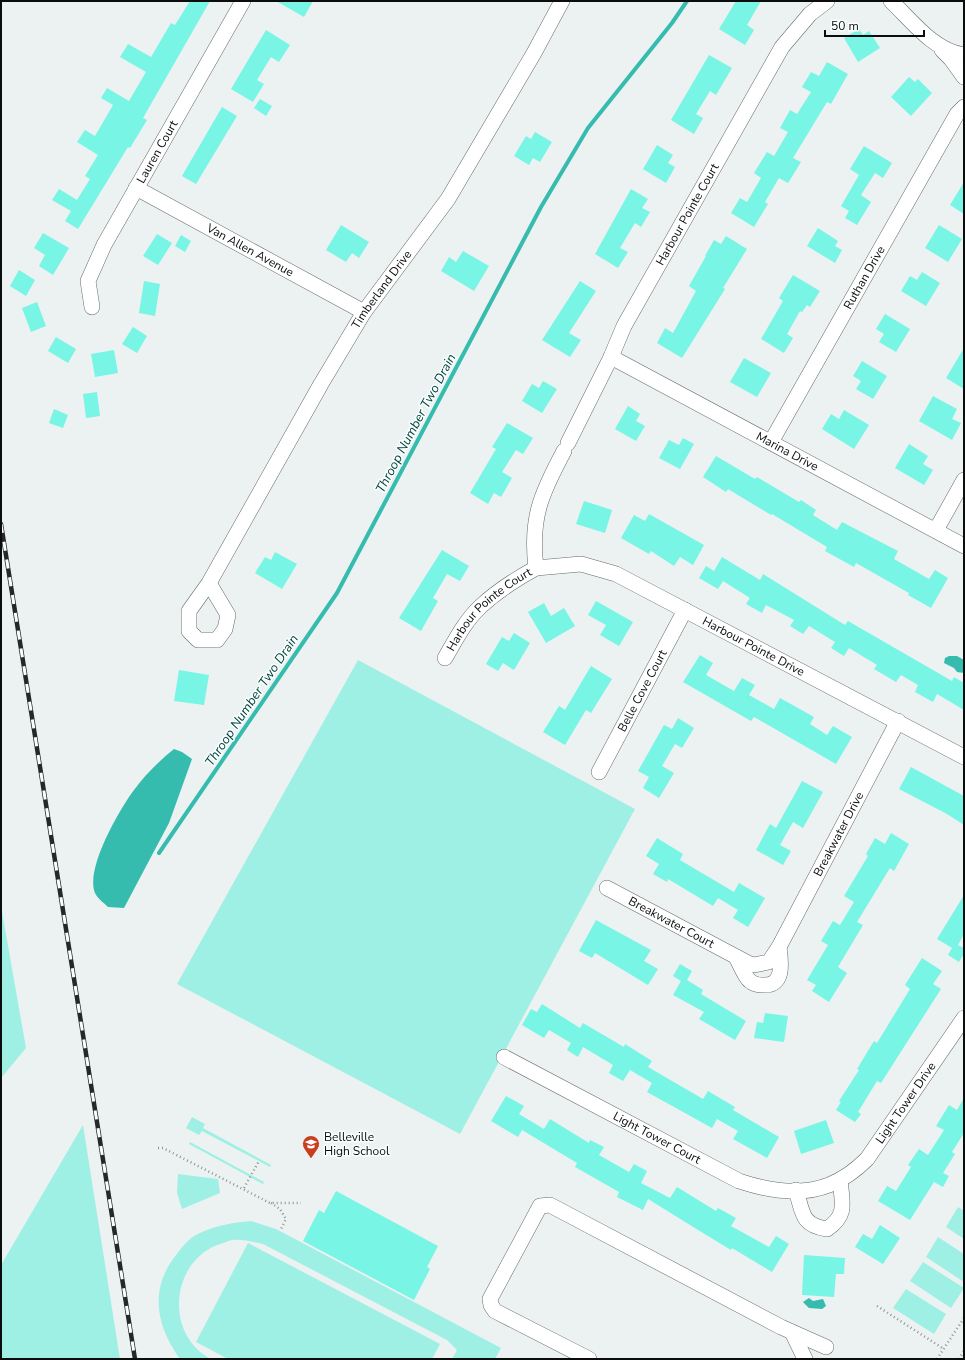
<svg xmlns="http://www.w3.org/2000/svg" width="965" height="1360" font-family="'Nunito Sans',sans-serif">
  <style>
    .green { fill: #9ff0e4 }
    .water { fill: #35bcae }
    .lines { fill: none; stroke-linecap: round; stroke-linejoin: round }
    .stream { stroke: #35bcae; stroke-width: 4 }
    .building { fill: #78f5e5 }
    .minor-casing { stroke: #656b6a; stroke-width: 16 }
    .path { stroke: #909595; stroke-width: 2.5; stroke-dasharray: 1 3; stroke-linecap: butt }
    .minor { stroke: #fff; stroke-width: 15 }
    .rail-casing { stroke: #252828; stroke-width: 4.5 }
    .rail { stroke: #f9fffe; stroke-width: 3; stroke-dasharray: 9; stroke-linecap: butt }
    .labels { text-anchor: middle; stroke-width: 3; stroke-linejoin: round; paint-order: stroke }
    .street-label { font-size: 12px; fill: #0b0d0d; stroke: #f9fffe }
    .poi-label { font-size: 12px; fill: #0b0d0d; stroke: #f9fffe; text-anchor: start }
    .water-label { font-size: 13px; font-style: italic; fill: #05423c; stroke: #f9fffe }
  </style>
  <rect width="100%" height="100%" fill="#ebf2f1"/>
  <!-- green -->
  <path class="green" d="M358 660 635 809 460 1134 177 984Z
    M1 906 26 1048 2 1077 1 1076Z
    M192 1117 205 1124 203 1128 271 1165 270 1167 202 1131 199 1135 186 1128Z
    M83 1125 120 1359H1V1265Z
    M190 1142 264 1182 263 1184 189 1144Z
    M178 1174 218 1179 220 1193 182 1209 177 1193Z
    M958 1207 964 1211V1239L946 1227Z
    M251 1221 276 1229 501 1348 495 1359H452L457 1350 447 1340 263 1244C253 1242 242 1239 232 1240 227 1241 222 1244 217 1245 170 1264 165 1335 211 1359H180C156 1326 149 1289 176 1255 182 1247 189 1238 198 1234 215 1225 233 1223 251 1221Z
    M938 1237 964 1254V1282L926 1257Z
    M248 1243 440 1344 432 1359H228L196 1342Z
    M923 1262 964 1288 951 1308 910 1281Z
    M906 1289 946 1314 934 1334 893 1308Z"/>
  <!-- water -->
  <path class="water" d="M949 656H957L964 660V673L957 672 954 668 944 663 945 658Z
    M174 749 182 752 192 759 169 823 124 908 108 907C104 903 97 898 95 893 85 869 119 810 134 790 145 775 159 761 174 749Z
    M809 1298 813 1301 823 1299 826 1306 822 1309 809 1308 803 1302Z"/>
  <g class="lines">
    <!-- stream -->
    <path class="stream" d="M159 853 337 593 541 207 588 128 672 23 687 1"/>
  </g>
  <!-- building -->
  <path class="building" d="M190 1H210L143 118 147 120 130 148 128 147 78 229 65 221 71 211 52 200 59 189 77 200 90 179 85 176 98 155 77 142 85 130 95 136 113 105 101 98 107 88 129 101 146 72 120 57 128 44 151 57 171 23 175 25Z
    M276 1H313L304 17Z
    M736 1H761L747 25 754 30 745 45 719 29Z
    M859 29 863 35 869 31 880 48 858 62 844 38Z
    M266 30 290 45 279 62 271 57 257 80 264 84 253 102 231 89Z
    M709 55 732 68 716 95 710 91 696 114 703 118 694 134 671 120Z
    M827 62 848 74 831 104 827 102 793 158 801 162 788 183 779 178 765 202 768 204 754 227 731 213 740 198 747 202 761 178 754 173 767 152 774 156 788 132 780 128 790 110 797 114 811 92 802 87 811 72 819 76Z
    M909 77 915 82 918 79 932 93 911 116 891 97Z
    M260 99 272 106 266 116 254 108Z
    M222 107 237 116 196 184 182 176Z
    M535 132 552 142 540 162 533 158 529 165 514 156 526 136 531 139Z
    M657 145 673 155 668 163 675 167 666 183 643 169Z
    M864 146 892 163 883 178 875 173 861 195 871 202 857 225 845 218 849 211 841 206 859 175 850 169Z
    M964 182V214L950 205Z
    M631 189 648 199 642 208 650 212 641 227 635 223 620 248 628 252 618 268 595 254Z
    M341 225 369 242 359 258 352 253 346 262 326 250Z
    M939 225 962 239 948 262 925 248Z
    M818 228 838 241 835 246 842 250 835 263 807 246Z
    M43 233 69 248 53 275 39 266 45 255 34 248Z
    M157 234 172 243 158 265 143 256Z
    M181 235 191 241 185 252 175 246Z
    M726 236 747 249 723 288 725 289 682 358 657 343 665 328 673 333 696 291 689 286 706 256H705L714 240 721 244Z
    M463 251 489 266 474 291 441 271 449 257 456 262Z
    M19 270 35 280 26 296 10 286Z
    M922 272 940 283 926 306 901 291 910 276 917 280Z
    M793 275 820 291 810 307 807 305 802 312 800 311 787 334 793 338 784 353 761 339 783 301 779 298Z
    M144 281 160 284 155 316 139 313Z
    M580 281 596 291 569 333 581 340 570 357 542 340Z
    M37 302 46 326 31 332 22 308Z
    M885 314 910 329 896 352 879 342 884 334 876 329Z
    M133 327 147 336 137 353 122 344Z
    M56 337 76 349 68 363 48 351Z
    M964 348V389L946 378Z
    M114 350 118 373 95 377 91 354Z
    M744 358 771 373 757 397 730 382Z
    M862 361 887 376 873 399 856 389 861 381 853 376Z
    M543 381 557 389 542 413 522 401 532 384 539 388Z
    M97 392 100 416 86 418 83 394Z
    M933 396 957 409 952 419 961 423 952 440 919 421Z
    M628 406 640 414 636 421 645 426 636 441 615 429Z
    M54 409 68 415 63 428 49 423Z
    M844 410 869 425 854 449 822 429 831 414 839 419Z
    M507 423 533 438 523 454 516 450 502 472 512 478 501 497 494 493 488 504 470 493 496 449 492 447Z
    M683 438 694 444 680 469 659 458 669 440 679 445Z
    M909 444 928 456 923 464 933 470 924 485 895 468Z
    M716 456 755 479 757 477 799 502 801 500 816 510 813 515 837 530 842 522 898 551 894 559 929 579 935 570 948 578 931 608 908 595 909 593 856 563 854 567 825 551 827 547 772 514 771 515 728 489 726 492 703 477Z
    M584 501 612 510 605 533 576 524Z
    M649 514 704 545 693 565 680 557 674 566 651 551 649 554 621 538 634 515 645 521Z
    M442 550 469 566 460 581 447 574 433 598 438 601 421 631 399 618Z
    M275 552 297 564 282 589 255 573 265 557 271 560Z
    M722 557 760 580 763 574 845 625 848 621 952 681 954 677 964 683V710L937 694 933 702 915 692 918 685 901 675 896 682 874 669 877 665 849 648 844 656 831 648 835 642 809 626 803 634 790 626 794 620 766 605 762 613 746 604 750 598 723 581 718 589 699 578 706 566 714 571Z
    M596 601 633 622 619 646 600 635 606 625 588 615Z
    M544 603 551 616 564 608 575 626 546 643 528 612Z
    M514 633 530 643 514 670 503 663 498 671 486 664 502 637 509 641Z
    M700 655 713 663 706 675 734 691 742 678 755 685 749 695 774 709 780 698 814 717 810 724 827 735 833 726 852 737 836 764 754 717 751 721 683 682Z
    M591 666 612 679 591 713 586 710 565 745 543 732 559 706 565 710Z
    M179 670 209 675 204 705 174 701Z
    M678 718 694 728 682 748 675 744 662 766 674 773 659 798 643 788 649 777 638 771 664 725 672 729Z
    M911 767 964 796V825L947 814 899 789Z
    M802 781 823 792 803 828 793 822 780 845 791 851 783 865 756 850 770 824 776 828Z
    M891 833 909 844 894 871 890 868 857 922 863 925 838 967 847 973 829 1002 812 991 816 985 807 980 828 945 821 941 833 921 840 925 854 902 844 896 868 856 866 854 875 838 885 844Z
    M657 838 683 854 680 860 734 892 739 883 765 898 748 927 733 918 738 910 718 898 713 906 668 879 667 882 653 874 659 864 646 856Z
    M964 895V934L958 945 964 948V954L959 962 948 955 952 948 937 939Z
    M596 920 651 950 644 961 658 969 648 985 595 953 592 958 579 951Z
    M922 958 942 971 933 984 941 989 881 1083 877 1081 858 1112 861 1114 855 1122 836 1110 841 1102 839 1101 859 1070 857 1069 874 1041 877 1043 910 989 905 985Z
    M680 964 692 971 687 980 703 990 701 994 746 1021 735 1040 699 1019 704 1012 673 995 681 981 673 976Z
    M542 1004 580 1028 583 1023 624 1047 625 1044 652 1061 648 1067 703 1099 708 1091 735 1107 733 1110 779 1137 767 1158 733 1139 738 1131 717 1119 712 1128 647 1092 652 1083 630 1070 623 1081 609 1073 613 1065 583 1047 578 1057 567 1050 571 1043 549 1030 544 1038 522 1025 531 1009 537 1012Z
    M765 1013 788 1016 784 1042 754 1038 757 1022 763 1023Z
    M506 1096 524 1106 519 1114 544 1129 550 1119 589 1143 590 1140 604 1147 599 1155 629 1172 634 1164 647 1171 641 1183 670 1198 677 1187 716 1211 718 1208 736 1218 731 1226 769 1247 776 1236 789 1244 772 1272 732 1248 731 1250 703 1233 648 1199 643 1210 617 1197 619 1192 575 1167 577 1163 522 1130 518 1137 491 1121Z
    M964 1098V1133L952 1152 955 1154 943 1173 949 1176 943 1187 934 1182 910 1220 878 1201 887 1186 896 1191 911 1167 908 1165 919 1149 928 1155 944 1130 936 1126 949 1105 957 1110Z
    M826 1120 834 1143 801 1154 794 1131Z
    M336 1191 438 1246 427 1267 430 1269 414 1300 303 1241 319 1210 324 1213Z
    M880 1225 900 1238 883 1264 855 1247 863 1234 872 1239Z
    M804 1255 845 1258 844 1274H836L834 1297 802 1295Z"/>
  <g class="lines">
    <defs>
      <g id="minor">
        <path d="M891 1C912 21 934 51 964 55"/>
        <path d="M942 50 951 59 964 77"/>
        <path id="s1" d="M136 188 364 312"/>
        <path id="s2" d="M92 307 88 281 104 245 243 1"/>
        <path id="s3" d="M611 357 964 546"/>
        <path id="s4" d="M771 442 957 114 964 107"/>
        <path id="s5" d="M568 443 611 357 624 326 782 47 810 14 827 1"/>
        <path d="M936 530 964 480"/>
        <path id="s6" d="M536 568 581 564 616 574 964 757"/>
        <path id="s7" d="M209 583 228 615 225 629 217 640H198L189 631V611L209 583 321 384 364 312 448 199 534 53 562 1"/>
        <path id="s8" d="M445 658C455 641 465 621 480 607 497 591 516 579 536 568 530 518 541 494 564 451"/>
        <path id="s9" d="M599 772 685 610"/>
        <path id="s10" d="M607 888 748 963 754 965 769 962 779 947 898 721"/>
        <path d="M736 957C740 964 743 973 748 979 751 983 757 985 762 985 785 987 781 962 779 947"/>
        <path id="s11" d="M504 1057 739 1181C766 1190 801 1196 829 1185 844 1179 856 1170 867 1159L964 1018"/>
        <path d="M796 1190C803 1213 801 1225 827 1229 848 1215 842 1202 840 1180"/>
        <path d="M792 1332 805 1359"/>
        <path d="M589 1359 495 1311 491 1305 490 1299 540 1206 550 1205 781 1327 826 1347"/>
      </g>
    </defs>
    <!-- minor casing -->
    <use href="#minor" class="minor-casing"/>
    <!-- path -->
    <path class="path" d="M158 1148H163L270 1203H301
      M244 1188 259 1161
      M271 1203 280 1209 286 1219 280 1231
      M877 1306 944 1349
      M937 1359 964 1318
      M959 1359 964 1351"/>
    <!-- minor -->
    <use href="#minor" class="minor"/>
    <defs>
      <path id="rail" d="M1 524 135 1359"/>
    </defs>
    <!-- rail casing -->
    <use href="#rail" class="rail-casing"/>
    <!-- rail -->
    <use href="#rail" class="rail"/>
  </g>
  <!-- icons -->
  <defs>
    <symbol id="school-pin" viewBox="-11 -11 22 30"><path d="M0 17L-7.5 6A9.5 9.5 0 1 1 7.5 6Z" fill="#c83e1e" stroke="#f9fffe"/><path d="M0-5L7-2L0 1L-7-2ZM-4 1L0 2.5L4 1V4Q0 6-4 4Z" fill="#fff"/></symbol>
  </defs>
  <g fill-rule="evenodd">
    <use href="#school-pin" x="301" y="1134" width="20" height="27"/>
  </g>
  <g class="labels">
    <!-- street labels -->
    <g class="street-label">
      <text dy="4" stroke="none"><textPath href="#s2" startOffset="173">Lauren Court</textPath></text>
      <text dy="4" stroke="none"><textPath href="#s5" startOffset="258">Harbour Pointe Court</textPath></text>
      <text dy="4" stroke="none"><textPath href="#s1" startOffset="130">Van Allen Avenue</textPath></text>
      <text dy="4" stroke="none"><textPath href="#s4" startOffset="189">Ruthan Drive</textPath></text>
      <text dy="4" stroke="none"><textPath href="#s7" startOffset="492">Timberland Drive</textPath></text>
      <text dy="4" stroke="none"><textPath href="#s3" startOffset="200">Marina Drive</textPath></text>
      <text dy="4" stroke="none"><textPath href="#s8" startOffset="67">Harbour Pointe Court</textPath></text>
      <text dy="4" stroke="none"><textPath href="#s6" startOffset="237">Harbour Pointe Drive</textPath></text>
      <text dy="4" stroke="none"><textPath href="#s9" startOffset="92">Belle Cove Court</textPath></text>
      <text dy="4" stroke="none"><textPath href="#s10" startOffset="327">Breakwater Drive</textPath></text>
      <text dy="4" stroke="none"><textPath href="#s10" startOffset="73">Breakwater Court</textPath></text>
      <text dy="4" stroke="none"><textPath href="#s11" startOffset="472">Light Tower Drive</textPath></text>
      <text dy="4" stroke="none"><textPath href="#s11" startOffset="173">Light Tower Court</textPath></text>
    </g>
    <!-- poi labels -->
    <g class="poi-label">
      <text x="324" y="1141">Belleville<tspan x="324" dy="14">High School</tspan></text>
    </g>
    <!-- water labels -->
    <g class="water-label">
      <text transform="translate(415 423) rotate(-62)" y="5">Throop Number Two Drain</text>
      <text transform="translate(251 700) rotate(-56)" y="5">Throop Number Two Drain</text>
    </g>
  </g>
  <!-- border -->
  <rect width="965" height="1360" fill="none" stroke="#0b0d0d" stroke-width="4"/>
  <!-- scale -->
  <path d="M825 30v6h99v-6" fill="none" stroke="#0b0d0d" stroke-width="2"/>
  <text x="831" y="30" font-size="12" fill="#0b0d0d" stroke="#f9fffe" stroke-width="3" paint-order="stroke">50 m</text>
</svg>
